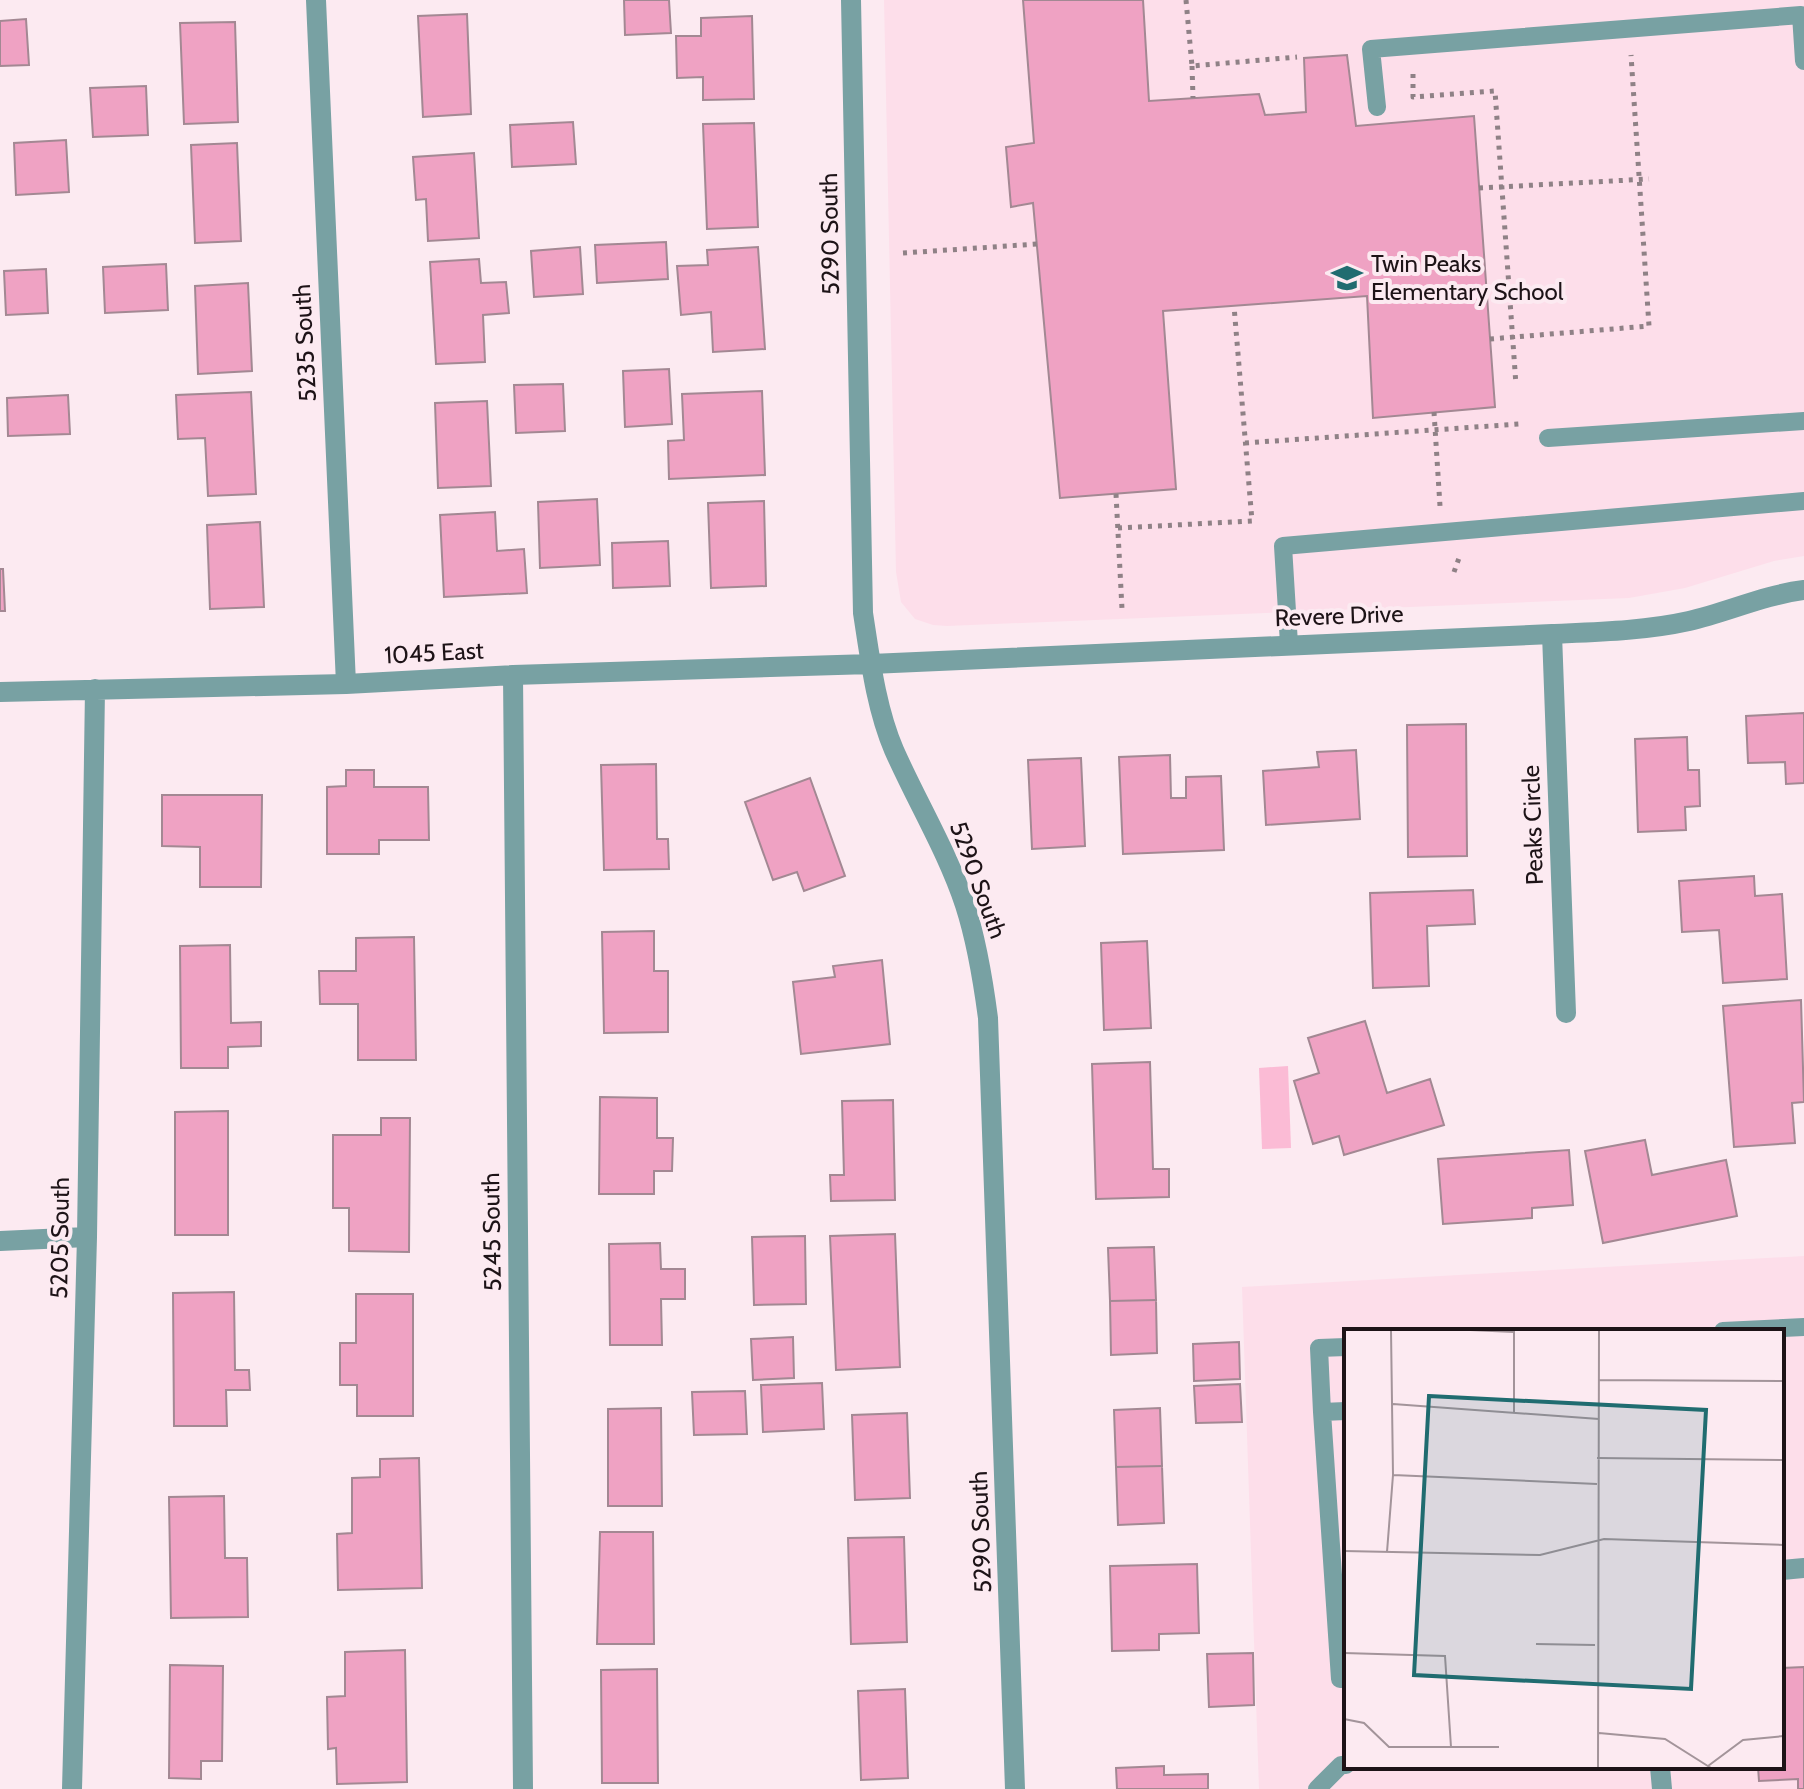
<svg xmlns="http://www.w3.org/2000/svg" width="1804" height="1789" font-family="Cabin,sans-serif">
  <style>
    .built { fill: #fddeea; fill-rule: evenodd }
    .water { fill: #fbbbd5 }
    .building { fill: #efa2c3; stroke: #a38893; stroke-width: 2 }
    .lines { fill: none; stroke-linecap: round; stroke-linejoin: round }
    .path { stroke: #8f8186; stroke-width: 5; stroke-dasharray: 4 6; stroke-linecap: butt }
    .lane { stroke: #78a1a3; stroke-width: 18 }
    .street { stroke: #78a1a3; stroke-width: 20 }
    .labels { text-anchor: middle; stroke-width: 8; stroke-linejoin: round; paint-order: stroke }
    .street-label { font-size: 24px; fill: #1d1317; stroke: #fceaf1 }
    .poi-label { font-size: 24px; fill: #1d1317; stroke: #fceaf1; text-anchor: start }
    .inset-road { fill: none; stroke: #a3949a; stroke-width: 2 }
    .view { fill: #206c70; fill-opacity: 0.15; stroke: #206c70; stroke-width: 4 }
    .inset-edge { fill: none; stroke: #1d1317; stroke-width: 4 }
  </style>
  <rect width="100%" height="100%" fill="#fceaf1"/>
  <!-- built -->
  <path class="built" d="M884 0H1804V556L1774 561 1685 588 1629 598 947 626 933 625 915 619 901 602 896 572Z
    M1804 1256V1789H1259L1242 1287ZM1346 1331H1782V1767H1346Z"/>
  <!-- water -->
  <path class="water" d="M1288 1066 1291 1148 1262 1149 1259 1068Z"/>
  <!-- building -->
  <path class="building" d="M624 0H669L671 33 625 35Z
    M1023 0H1143L1149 101 1259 94 1265 115 1306 112 1304 58 1347 55 1356 126 1474 116 1495 407 1373 418 1367 296 1163 311 1176 489 1060 498 1033 203 1011 207 1006 147 1034 143Z
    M467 14 471 114 423 117 418 16Z
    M752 16 754 99 703 100V77L677 78 676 36H701V18Z
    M26 19 29 65 0 66V21Z
    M235 22 238 122 184 124 180 23Z
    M146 86 148 135 93 137 90 88Z
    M573 122 576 164 512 167 510 125Z
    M754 123 758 227 707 229 703 124Z
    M66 140 69 192 16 195 14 143Z
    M237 143 241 241 195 243 191 145Z
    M474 153 479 238 428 241 426 199 416 200 413 157Z
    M666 242 668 279 597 283 595 245Z
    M580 247 583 294 534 297 531 251Z
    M758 247 765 349 713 352 711 312 681 315 677 266 708 265 707 250Z
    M479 259 481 283 506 282 509 313 483 315 485 362 436 364 430 262Z
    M166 264 168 310 105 313 103 267Z
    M46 269 48 313 6 315 4 271Z
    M248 283 252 371 198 374 195 286Z
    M669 369 672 424 625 427 623 371Z
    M563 384 565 431 516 433 514 385Z
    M762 391 765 475 669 479 668 441 684 440 682 394Z
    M251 392 256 494 208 496 205 438 178 439 176 395Z
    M68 395 70 434 8 436 7 398Z
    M487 401 491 486 438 488 435 403Z
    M597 499 600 565 540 568 538 502Z
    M764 501 766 586 711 588 708 503Z
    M495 512 497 551 524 549 527 593 444 597 440 515Z
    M260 522 264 607 210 609 207 525Z
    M668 541 670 586 613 588 612 543Z
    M0 569H3L5 611H0Z
    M1804 713V783L1786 784 1785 762 1748 763 1746 716Z
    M1466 724 1467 856 1408 857 1407 725Z
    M1687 737 1688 770H1699L1700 806 1685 807 1686 830 1638 832 1635 739Z
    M1356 750 1360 819 1266 825 1263 771 1319 767 1317 752Z
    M1170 755 1171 798H1186V777L1221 776 1224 850 1123 854 1119 757Z
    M1081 758 1085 846 1032 849 1028 760Z
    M656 764 657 839H668L669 869 604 870 601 765Z
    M346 770H374V787H428L429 840H379V854H327V787L346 786Z
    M810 778 845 876 804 891 797 872 773 880 745 802Z
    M162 795H262L261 887H200V847L162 846Z
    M1754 876 1755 896 1782 894 1787 979 1723 983 1719 930 1682 932 1679 881Z
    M1473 890 1475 924 1427 926 1429 986 1373 988 1370 893Z
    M654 931V971H668V1032L604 1033 602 932Z
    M414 937 416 1060H358V1004H320L319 971H356V938Z
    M1147 941 1151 1028 1104 1030 1101 943Z
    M230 945 231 1023 261 1022V1046L228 1047V1068H181L180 946Z
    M882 960 890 1044 801 1054 793 982 835 977 833 966Z
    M1801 1000 1804 1102 1792 1103 1795 1143 1734 1147 1723 1006Z
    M1365 1021 1387 1093 1430 1079 1444 1125 1344 1155 1339 1136 1313 1144 1294 1081 1319 1073 1308 1038Z
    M1150 1062 1153 1169H1169V1197L1096 1199 1092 1064Z
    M600 1097 657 1098V1138H673L672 1171H654V1194H599Z
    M893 1100 895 1200 831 1201 830 1175H844L842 1101Z
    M228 1111V1235H175V1112Z
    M381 1118H410L409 1252 349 1251V1208H333V1135H381Z
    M1645 1140 1652 1175 1726 1160 1737 1216 1603 1243 1585 1151Z
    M1569 1150 1573 1205 1532 1208V1218L1443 1224 1438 1159Z
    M895 1234 900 1367 836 1370 830 1236Z
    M805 1236 806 1304 754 1305 752 1237Z
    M660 1243 661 1269H685V1299H661L662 1345H610L609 1244Z
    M1154 1247 1156 1300 1110 1301 1108 1248Z
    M234 1292 235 1370H249L250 1390H226L227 1426H174L173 1293Z
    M356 1294H413V1416H357V1385H340V1343H356Z
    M1156 1300 1157 1353 1111 1355 1110 1301Z
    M793 1337 794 1378 753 1380 751 1339Z
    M1239 1342 1240 1379 1194 1381 1193 1344Z
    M822 1383 824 1429 763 1432 761 1385Z
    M1240 1384 1242 1422 1196 1423 1194 1386Z
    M745 1391 747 1434 694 1435 692 1392Z
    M661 1408 662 1506H608V1409Z
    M1160 1408 1162 1466 1116 1467 1114 1410Z
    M907 1413 910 1498 855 1500 852 1415Z
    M419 1458 422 1588 338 1590 337 1534 352 1533V1478L380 1477V1459Z
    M1162 1466 1164 1523 1118 1525 1116 1467Z
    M224 1496 225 1558H247L248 1617 171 1618 169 1497Z
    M600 1532H653L654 1644H597Z
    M904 1537 907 1642 851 1644 848 1538Z
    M1197 1564 1199 1633 1159 1634V1650L1112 1651 1110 1566Z
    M405 1650 407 1782 337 1784 336 1748 328 1749 327 1697 345 1696V1652Z
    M1253 1653 1254 1705 1209 1707 1207 1654Z
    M170 1665 223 1666 222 1761H201V1779L169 1778Z
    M1804 1667V1789H1798V1779L1759 1781 1758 1767H1782V1668Z
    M657 1669 658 1783H602L601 1670Z
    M905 1689 908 1778 861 1780 858 1691Z
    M1164 1766V1775L1208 1774V1789H1117L1116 1768Z"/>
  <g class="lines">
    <!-- path -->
    <path class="path" d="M1186 0 1192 66 1297 57
      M1192 66 1193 98
      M1413 74V97L1495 91 1516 385
      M1479 188 1649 179
      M903 253 1037 244
      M1490 339 1649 326 1631 55
      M1434 412 1440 506
      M1245 443 1519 424
      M1116 494 1122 609
      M1118 528 1252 521 1234 306
      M1454 572 1459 558"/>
    <!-- lane -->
    <path class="lane" d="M1377 107 1371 49 1801 15 1804 61
      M1548 438 1804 421
      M1289 644 1283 546 1804 501
      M1723 1331 1804 1327
      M1346 1411 1322 1412 1340 1679H1346
      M1322 1412 1319 1348 1346 1347
      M1317 1789 1341 1765H1346"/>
    <!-- street -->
    <path class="street" d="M316 0 346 684
      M851 0 863 613C870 658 876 708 894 750 917 802 947 851 965 905 977 942 983 980 988 1018L1015 1789
      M1552 634 1566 1013
      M513 675 523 1789
      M0 692 346 684 513 675 871 664 1552 634C1597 632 1644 631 1689 621 1728 612 1764 595 1804 590
      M0 1241 87 1237
      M1782 1570 1804 1568
      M1660 1767 1662 1789
      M72 1789 87 1237 95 689"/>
  </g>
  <!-- icons -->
  <defs>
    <symbol id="school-bare" viewBox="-9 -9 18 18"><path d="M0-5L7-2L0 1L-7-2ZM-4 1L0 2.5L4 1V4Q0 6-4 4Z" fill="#206c70" stroke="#fceaf1" stroke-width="2.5" paint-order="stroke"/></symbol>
  </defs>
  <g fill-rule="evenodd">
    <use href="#school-bare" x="1325" y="256" width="44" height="44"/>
  </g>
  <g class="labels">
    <!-- street labels -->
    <g class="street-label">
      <text transform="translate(830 234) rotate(-91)" y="8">5290 South</text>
      <text transform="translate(305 343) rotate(-93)" y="8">5235 South</text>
      <text transform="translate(1339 616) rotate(-2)" y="8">Revere Drive</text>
      <text transform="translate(434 653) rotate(-3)" y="8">1045 East</text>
      <text transform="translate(1533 825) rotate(-92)" y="8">Peaks Circle</text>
      <text transform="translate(978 880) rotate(70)" y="8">5290 South</text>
      <text transform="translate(492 1232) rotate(-91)" y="8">5245 South</text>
      <text transform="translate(60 1238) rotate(-89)" y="8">5205 South</text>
      <text transform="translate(981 1532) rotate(-92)" y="8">5290 South</text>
    </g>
    <!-- poi labels -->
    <g class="poi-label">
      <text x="1371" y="272">Twin Peaks<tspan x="1371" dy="28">Elementary School</tspan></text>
    </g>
  </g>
  <!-- overview -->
  <g transform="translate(1344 1329)">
    <rect width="440" height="440" fill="#fceaf1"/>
    <path class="inset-road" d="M126 1 170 3M255 51 440 52M49 75 255 90M170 85V1M253 129 440 131M49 146 253 155M0 222 196 226 260 210 440 216M43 223 49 146 47 1M192 315 251 316M0 324 101 327 107 418M0 390 20 394 45 418H155M255 404 321 410 367 439M364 437 399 411 440 407M254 439 255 1"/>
    <path class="view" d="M85 67 362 81 347 360 70 346Z"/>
    <rect width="440" height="440" class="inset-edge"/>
  </g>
</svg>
